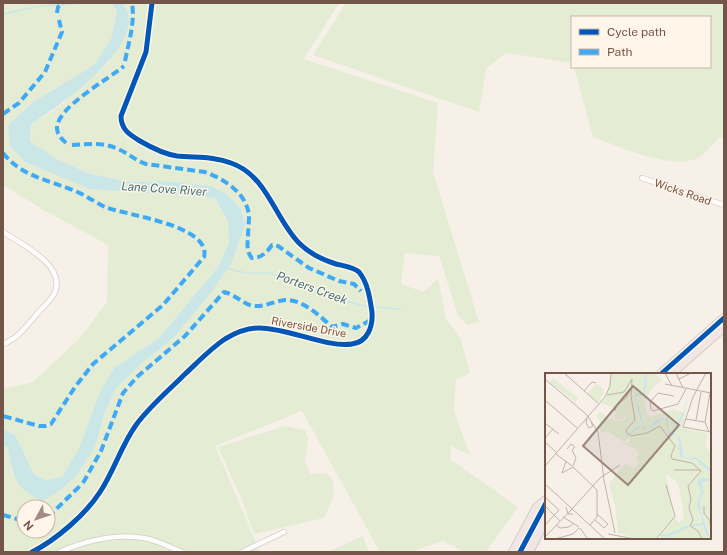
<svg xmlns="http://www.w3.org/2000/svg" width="727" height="555" font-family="'Public Sans',sans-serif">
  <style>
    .green { fill: #e4edd4; fill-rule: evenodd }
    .water { fill: #cbe6e7 }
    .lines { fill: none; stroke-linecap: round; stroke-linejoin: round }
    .stream { stroke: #cbe6e7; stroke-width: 1.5 }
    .minor-casing { stroke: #d4cbc6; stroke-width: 6 }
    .motorway-casing { stroke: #d5cac5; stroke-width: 10 }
    .minor { stroke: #fefdfc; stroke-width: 4.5 }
    .motorway { stroke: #f0e7e4; stroke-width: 8 }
    .quiet { stroke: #3fa9f5; stroke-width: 4; stroke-dasharray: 8 4; stroke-linecap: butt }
    .cycleway-casing { stroke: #fff5e9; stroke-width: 8 }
    .cycleway { stroke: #0057b8; stroke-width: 5 }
    .labels { text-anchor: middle; stroke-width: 3; stroke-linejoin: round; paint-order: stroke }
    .street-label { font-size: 11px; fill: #745549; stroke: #fff5e9 }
    .water-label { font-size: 12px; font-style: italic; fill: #3d747a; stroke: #fff5e9 }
    .inset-river { fill: none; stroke: #cbe6e7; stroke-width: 2 }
    .inset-road { fill: none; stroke: #c2b2a9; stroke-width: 1 }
    .view { fill: #9d867b; fill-opacity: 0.15; stroke: #9d867b; stroke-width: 2 }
    .inset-edge { fill: none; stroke: #745549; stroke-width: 2 }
  </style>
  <rect width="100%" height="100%" fill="#f6f0e9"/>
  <!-- green -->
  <path class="green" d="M3 3H112L117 12 111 39 94 65 33 102 8 125 10 146 25 162 89 189 215 198 228 221 229 243 218 267 159 338 114 368 100 392 79 448 62 477 45 480 34 474 15 435 3 429V389L33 382 80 338 107 302 108 245 40 208 3 185Z
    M123 3H339L304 59 438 103 433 172 479 322 467 325 458 315 439 256 405 253 401 284 424 292 438 278 446 319 460 337 470 373 456 380 454 411 470 455 451 446 450 459 518 507 486 552H464L443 541 411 552H380L302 411 215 446 260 552H3V444L8 448 12 473 43 501 95 447 105 412 116 388 143 362 231 264 226 194 164 181 128 182 88 173 58 160 30 141 31 124 56 109 109 62 126 8ZM24 507H48V531H24Z
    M346 3H724V138H719C713 144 704 156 696 159 667 169 621 147 593 137L574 67H710V17H572V63L506 53 486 69 479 112 313 55Z
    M285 426 305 430 308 439 305 462 311 474 326 473 333 480 334 496 324 518 254 534 242 500 218 447Z
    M363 536 369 552H327H328Z"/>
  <!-- water -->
  <path class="water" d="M112 3H123C126 8 130 17 129 23 124 60 61 105 31 124L30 141 58 160 88 173 128 182 164 181 211 186 226 194 241 209 245 225 231 264 206 299 173 338 143 362 116 388 105 412 95 447 77 475 60 490 43 501C14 488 13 477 8 448L3 444V429L15 435 34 474 45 480 62 477 79 448 100 392 114 368 159 338 218 267 229 243 228 221 215 198 89 189 25 162 10 146 8 125 33 102 94 65 111 39 117 12Z"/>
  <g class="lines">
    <!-- stream -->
    <path class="stream" d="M3 14 35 7 79 3
      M226 268 246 273H270L337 299 369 307
      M373 307 401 309"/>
    <defs>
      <path id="minor" d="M642 178 724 205
        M3 232C22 244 66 266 55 292 52 300 43 307 37 314 27 325 18 339 3 344
        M32 552C56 540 86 514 100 492 114 471 121 446 136 425 149 407 168 391 184 375 197 363 210 349 225 339 235 333 248 328 259 328 288 328 327 348 352 344 368 342 373 326 372 312 370 299 368 283 359 272 353 267 344 266 336 264 323 260 309 253 299 243 275 219 267 175 231 163 214 156 195 158 177 156 164 154 152 148 140 141 130 135 121 130 121 116L146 52 152 3
        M59 552C85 541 116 533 144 538 156 540 170 547 182 552
        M242 552 284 532"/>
      <path id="motorway" d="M661 374 724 318
        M671 374 724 327
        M513 552 537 507 546 500
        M520 552 530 531
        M529 552 546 519"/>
    </defs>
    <!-- minor casing -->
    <use href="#minor" class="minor-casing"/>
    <!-- motorway casing -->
    <use href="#motorway" class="motorway-casing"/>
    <!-- minor -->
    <use href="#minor" class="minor"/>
    <!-- motorway -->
    <use href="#motorway" class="motorway"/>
    <!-- quiet -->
    <path class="quiet" d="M57 13 58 7 63 3
      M125 61C129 41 135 23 132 3
      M3 114 19 103 45 72 62 32 59 20
      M66 143C62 139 57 135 57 128 57 107 109 79 124 66
      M72 145C88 144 103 142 118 149 128 153 136 161 146 164L205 172C224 179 247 193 249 216 249 223 248 231 248 238 247 245 247 253 252 258 262 258 267 252 272 245L278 246 309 268 339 281 354 284 361 291
      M3 153C22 177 49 180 75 191 85 195 95 202 105 207 124 215 212 225 204 257L163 305 93 364 75 387 51 424 45 426H39L3 416
      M83 483 101 451 123 393 137 377 185 336 224 292C235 294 244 305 254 306 264 307 275 301 285 300 302 299 320 316 332 327L343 324 356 328 369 321
      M3 515 24 521
      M48 517 82 484"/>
    <defs>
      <path id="cycleway" d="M661 374 724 318
        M32 552C56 540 86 514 100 492 114 471 121 446 136 425 149 407 168 391 184 375 197 363 210 349 225 339 235 333 248 328 259 328 288 328 327 348 352 344 368 342 373 326 372 312 370 299 368 283 359 272 353 267 344 266 336 264 323 260 309 253 299 243 275 219 267 175 231 163 214 156 195 158 177 156 164 154 152 148 140 141 130 135 121 130 121 116L146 52 152 3
        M520 552 546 503"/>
    </defs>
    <!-- cycleway casing -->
    <use href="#cycleway" class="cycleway-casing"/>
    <!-- cycleway -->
    <use href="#cycleway" class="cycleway"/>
  </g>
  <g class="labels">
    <!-- street labels -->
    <g class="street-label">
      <text transform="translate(683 192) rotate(19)" y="4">Wicks Road</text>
      <text transform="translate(309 327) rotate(10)" y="4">Riverside Drive</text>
    </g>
    <!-- water labels -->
    <g class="water-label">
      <text transform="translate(164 189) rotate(4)" y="4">Lane Cove River</text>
      <text transform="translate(312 288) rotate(20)" y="4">Porters Creek</text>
    </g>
  </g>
  <!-- overview -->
  <g transform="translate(545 373)">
    <rect width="166" height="166" fill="#f6f0e9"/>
    <path d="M66 0H100L98 21H89L96 53 102 57 120 45 123 61 133 64 135 83 151 87 166 100V105H156L153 111 156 117 154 142 164 166H117L114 163 129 142 125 132 128 143 109 166H94L73 160 70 132 64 111 76 95 81 91 89 95 94 90 91 84 95 81 90 76 74 69 82 70 85 68 83 65 81 69 74 66 64 59 65 57 56 60 54 53 57 51 51 42 55 39 60 42 59 48 61 45 79 48 81 43 77 47 71 46 69 43 72 36 56 30 62 23ZM121 101 131 108 134 114 139 145 134 150 130 145ZM102 0H108L117 7 106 17 100 28 101 40 106 44 127 36 138 39 143 21 144 18 137 55 163 60 161 74 166 81V97L152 85 139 84 135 64 123 58 121 43 112 46 103 56 98 54 95 36 90 24 99 22ZM8 5 33 25 30 29 5 9ZM51 11 58 15 59 20 53 29 43 20ZM159 107H166V163L156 140 155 126 159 116 156 111Z" fill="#e4edd4" fill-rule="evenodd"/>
    <path d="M100 0 102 1 100 20 99 22 90 24 95 36 98 54 103 56 112 46 123 44V58L135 64 139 84 152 85 165 95 166 100 151 87 135 84 133 64 123 61 120 45 104 56 98 57 89 23 91 20 98 21ZM156 105H166V107L157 109 159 119 155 126 156 140 166 166 161 161 152 131 156 118 152 108Z" fill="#cbe6e7"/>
    <path class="inset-river" d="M127 61 139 40M81 64 96 52M146 153 158 151M117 162 121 163 144 153"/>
    <path class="inset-road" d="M19 0 53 30M120 0 127 13M131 0 138 15M161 0 148 24 138 54 166 59M0 6 42 42 53 59 59 107 70 160M87 6 86 23 90 47 81 57 82 60 86 63 102 60 115 53 130 73M134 6 146 0M120 11 166 20M39 18 47 9 51 10M62 22 79 19 87 6M129 23 113 20 105 29 106 36 108 38 133 31 141 16M0 27 32 55M70 38 72 31 81 25 85 17M42 45 41 50 44 55 48 53 46 49M140 46 160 49M151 47 156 19M0 50 14 61M164 59 160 49 165 20M0 65 8 56M0 69 11 79M130 73 126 82 127 86 147 90 156 98 143 113 146 126 144 135 148 147 145 153 153 158 157 166M22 76 26 71 30 74 27 77 31 85 28 93M11 81 27 93M21 88 17 100 28 94M0 93 60 24 65 13 66 0M28 94 52 117V144L45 152M129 97H155M0 111 60 166M0 124 14 137 0 152M0 133 15 148M159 133V140L165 148 166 156M21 134 23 141H28M27 136 55 105 75 92M18 144 34 154M50 147 59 155 63 151 52 141M11 152 15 155 24 154 29 150M35 155 43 166M63 161 90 166M0 164 27 136M10 166 28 161 34 155M111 166 130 143 121 112"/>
    <path class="view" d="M88 13 134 52 83 112 38 73Z"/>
    <rect width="166" height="166" class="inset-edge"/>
  </g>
  <!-- border -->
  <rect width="727" height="555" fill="none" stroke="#745549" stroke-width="8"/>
  <!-- legend -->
  <rect x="571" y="16" width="140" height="52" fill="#fff5e9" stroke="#c7b5a9"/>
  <rect x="579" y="29" width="20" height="6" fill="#0057b8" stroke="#c7b5a9"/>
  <text x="607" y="36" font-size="12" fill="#745549">Cycle path</text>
  <rect x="579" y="49" width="20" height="6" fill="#3fa9f5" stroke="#c7b5a9"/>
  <text x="607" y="56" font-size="12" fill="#745549">Path</text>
  <!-- north arrow -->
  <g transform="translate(36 519) rotate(230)"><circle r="19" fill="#fff5e9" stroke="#c7b5a9"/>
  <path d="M0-3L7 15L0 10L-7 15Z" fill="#a28b81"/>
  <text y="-6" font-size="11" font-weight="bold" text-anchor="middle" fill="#745549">N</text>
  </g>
</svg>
